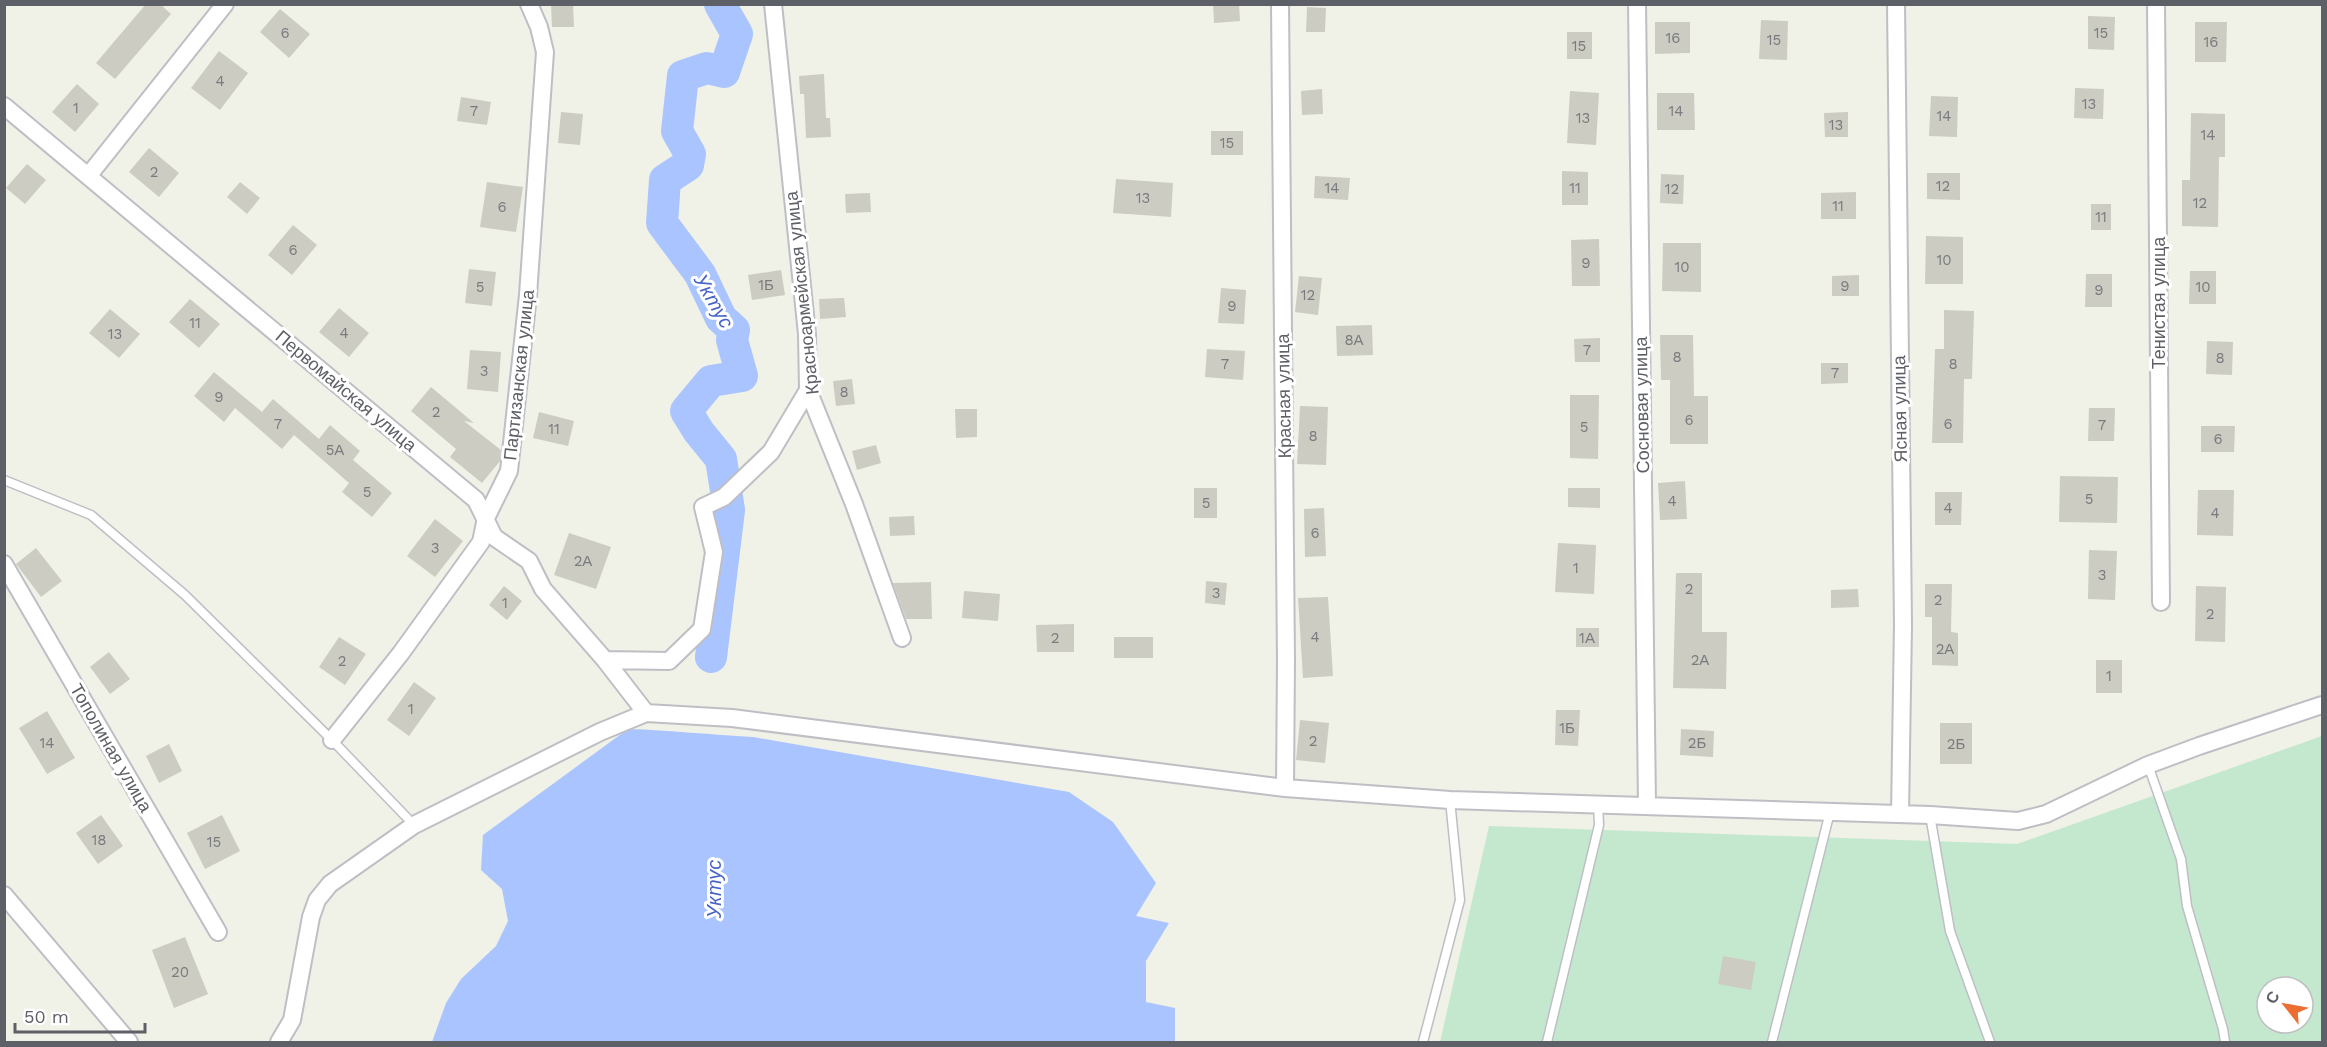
<svg xmlns="http://www.w3.org/2000/svg" width="2327" height="1047" font-family="'Work Sans',sans-serif">
  <style>
    .green { fill: #c4e8cd; fill-rule: evenodd }
    .water { fill: #a9c4ff }
    .lines { fill: none; stroke-linecap: round; stroke-linejoin: round }
    .river { stroke: #a9c4ff; stroke-width: 32 }
    .building { fill: #ccccc3 }
    .lane-casing { stroke: #bebfc5; stroke-width: 11 }
    .street-casing { stroke: #bebfc5; stroke-width: 20 }
    .lane { stroke: #fff; stroke-width: 8 }
    .street { stroke: #fff; stroke-width: 16 }
    .labels { text-anchor: middle; stroke-width: 6; stroke-linejoin: round; paint-order: stroke }
    .number-label { font-size: 15px; fill: #7a7b7e }
    .street-label { font-size: 18px; fill: #5e6067; stroke: #fff }
    .water-label { font-size: 20px; font-style: italic; fill: #4765c6; stroke: #fff }
  </style>
  <rect width="100%" height="100%" fill="#f0f1e7"/>
  <!-- green -->
  <path class="green" d="M2322 736V1042H1440L1489 826 2017 844ZM2267 987H2303V1023H2267Z"/>
  <!-- water -->
  <path class="water" d="M628 729C670 730 711 735 753 737L1069 792 1113 822 1156 883 1136 916 1169 923 1146 961V1002L1175 1008V1042H432L446 1003 461 979 496 946 508 921 502 889 481 870 483 835Z"/>
  <g class="lines">
    <!-- river -->
    <path class="river" d="M711 657 729 510 721 459 699 432 686 411 711 381 742 376 732 340 734 330 721 318 700 274 662 223 665 180 688 165 690 154 677 131 683 76 707 68 724 72 737 34 720 4"/>
  </g>
  <!-- building -->
  <path class="building" d="M146 4H160L171 14 115 79 96 63Z
    M551 4H573L574 27H552Z
    M1213 4H1239L1240 21 1214 23Z
    M1307 7 1326 8 1325 32H1306Z
    M280 9 310 34 289 58 260 32Z
    M2088 16 2115 17 2114 50 2088 49Z
    M1761 20 1788 21 1787 60 1759 59Z
    M1655 22H1690V53L1655 54Z
    M2195 22H2227L2226 62H2195Z
    M1567 32H1592V59H1567Z
    M219 51 248 73 220 110 191 88Z
    M824 74 826 118H830L831 137 806 138 804 94H800L799 76Z
    M77 84 99 104 75 132 52 112Z
    M2075 88 2104 89 2103 119 2074 118Z
    M1322 89 1323 114 1302 115 1301 91Z
    M1570 91 1599 93 1596 145 1567 143Z
    M1657 93H1694L1695 130H1657Z
    M1931 96 1958 97 1957 137 1929 136Z
    M461 97 491 102 487 125 457 121Z
    M561 112 583 114 580 145 558 143Z
    M1848 112V137H1825L1824 113Z
    M2191 113 2225 114V157H2219L2218 227 2182 226V180H2190Z
    M1211 131H1243V155H1211Z
    M149 148 179 173 159 197 129 172Z
    M27 164 46 180 25 204 6 188Z
    M1562 171 1588 172V205H1562Z
    M1927 173H1960V200L1927 199Z
    M1661 174 1684 175 1683 204 1660 203Z
    M1315 176 1350 178 1348 200 1314 198Z
    M1116 179 1173 183 1171 217 1113 213Z
    M240 182 260 198 247 214 227 197Z
    M487 182 523 187 516 232 480 227Z
    M1856 192V219H1821V193Z
    M870 193 871 212 846 213 845 194Z
    M2091 204H2111V230H2091Z
    M293 225 317 245 292 275 268 255Z
    M1926 236 1963 237V284H1925Z
    M1599 239 1600 286H1572L1571 240Z
    M1663 243H1701V292L1662 291Z
    M469 269 496 272 492 306 465 303Z
    M781 270 785 295 752 300 748 275Z
    M2190 271H2216V304H2189Z
    M2086 274H2112V307H2085Z
    M1859 275V296H1832V276Z
    M1299 276 1322 278 1318 315 1295 312Z
    M1221 288 1246 290 1244 324 1218 323Z
    M844 298 846 317 820 319 819 299Z
    M190 299 220 324 199 348 169 322Z
    M339 308 369 333 349 357 319 332Z
    M110 309 140 334 119 358 89 333Z
    M1944 310 1974 311 1972 379H1964L1963 443H1932L1935 349H1944Z
    M1372 325 1373 355 1337 356 1336 326Z
    M1660 335H1693L1694 396H1708V444H1670V380H1661Z
    M1600 338V362H1575L1574 339Z
    M2207 341 2233 342 2232 375 2206 374Z
    M1207 349 1245 351 1243 380 1205 377Z
    M470 350 501 352 498 392 467 389Z
    M1821 363H1848V383L1821 384Z
    M214 372 262 412 273 399 319 439 330 425 360 451 353 460 392 493 372 517 342 492 349 483 294 435 282 449 235 408 224 422 194 396Z
    M852 379 855 404 836 406 833 381Z
    M431 387 474 423 464 421 501 450 500 461 482 483 450 457 456 449 411 411Z
    M1570 395H1599L1598 459 1570 458Z
    M1300 406 1328 407 1326 465 1297 464Z
    M2089 408H2115L2114 441H2088Z
    M955 409H977V437L956 438Z
    M539 412 574 421 568 446 533 438Z
    M2201 426H2235L2234 452H2201Z
    M876 445 881 463 857 470 852 451Z
    M2060 476 2118 477 2117 523 2059 522Z
    M1685 481 1687 519 1660 520 1658 483Z
    M1194 488H1217V518H1194Z
    M1568 488H1600V508L1568 507Z
    M2198 490H2234L2233 536 2197 535Z
    M1935 492H1962L1961 525H1935Z
    M1324 508 1326 556 1305 557 1304 509Z
    M914 516 915 535 890 536 889 517Z
    M435 519 463 541 435 577 407 556Z
    M569 533 611 547 596 589 554 575Z
    M1558 543 1596 545 1594 594 1555 592Z
    M36 548 62 581 41 597 16 564Z
    M2089 550 2117 551 2115 600 2088 599Z
    M1676 573H1702V632H1727L1726 689 1673 688Z
    M1206 581 1227 583 1225 605 1205 603Z
    M931 582 932 619H906L893 583Z
    M1925 584H1952L1951 632 1958 633V666L1932 665V617H1925Z
    M504 586 522 601 507 620 489 605Z
    M2196 586 2226 587 2225 642 2195 641Z
    M1858 589 1859 607 1831 608V590Z
    M964 591 1000 594 998 621 962 618Z
    M1328 597 1333 676 1303 678 1298 598Z
    M1074 624V652H1037L1036 625Z
    M1576 628H1599V647H1576Z
    M339 637 366 654 345 685 319 667Z
    M1114 637H1153V658H1114Z
    M109 652 130 679 110 694 90 667Z
    M2096 660H2122V693H2096Z
    M414 682 436 698 409 736 387 720Z
    M1556 710H1580L1578 746 1555 745Z
    M47 711 75 758 47 774 19 728Z
    M1300 720 1329 723 1325 763 1296 760Z
    M1940 723H1972V764H1940Z
    M1681 729 1714 731 1713 757 1680 755Z
    M169 744 182 771 159 783 146 756Z
    M101 815 123 846 98 864 76 833Z
    M222 815 240 851 205 869 187 833Z
    M185 937 208 994 174 1008 152 950Z
    M1723 956 1756 962 1751 990 1718 984Z"/>
  <g class="lines">
    <defs>
      <path id="lane" d="M4 480 91 515 185 595 332 740 414 825
        M2148 765 2181 859 2187 906 2223 1029 2225 1042
        M1930 815 1950 931 1990 1042
        M1423 1042 1460 900 1450 800
        M1547 1042 1599 825 1598 804
        M1772 1042 1830 812"/>
      <path id="street" d="M773 4 807 334 808 390 854 504 902 638
        M1280 4 1286 661 1285 788
        M1637 4 1647 806
        M1896 4 1903 625 1900 814
        M2156 4 2161 602
        M4 106 476 500 494 537 529 561 543 589 605 660 646 713
        M89 175 225 4
        M4 564 218 932
        M605 660 669 661 702 629 714 552 703 507 724 497 771 452 808 390
        M332 740 401 653 481 542 486 518 509 471 528 295 545 52 539 27 529 4
        M4 895 129 1042
        M279 1042 292 1020 311 917 317 900 330 884 414 825 600 732 646 713 732 718 1285 788 1450 800 1930 815 2018 821 2046 814 2148 765 2199 746 2322 705"/>
    </defs>
    <!-- lane casing -->
    <use href="#lane" class="lane-casing"/>
    <!-- street casing -->
    <use href="#street" class="street-casing"/>
    <!-- lane -->
    <use href="#lane" class="lane"/>
    <!-- street -->
    <use href="#street" class="street"/>
  </g>
  <g class="labels">
    <!-- number labels -->
    <g class="number-label">
      <text x="285" y="38">6</text>
      <text x="2101" y="38">15</text>
      <text x="1673" y="43">16</text>
      <text x="1774" y="45">15</text>
      <text x="2211" y="47">16</text>
      <text x="1579" y="51">15</text>
      <text x="220" y="86">4</text>
      <text x="2089" y="109">13</text>
      <text x="76" y="113">1</text>
      <text x="474" y="116">7</text>
      <text x="1676" y="116">14</text>
      <text x="1944" y="121">14</text>
      <text x="1583" y="123">13</text>
      <text x="1836" y="130">13</text>
      <text x="2208" y="140">14</text>
      <text x="1227" y="148">15</text>
      <text x="154" y="177">2</text>
      <text x="1943" y="191">12</text>
      <text x="1332" y="193">14</text>
      <text x="1575" y="193">11</text>
      <text x="1672" y="194">12</text>
      <text x="1143" y="203">13</text>
      <text x="2200" y="208">12</text>
      <text x="1838" y="211">11</text>
      <text x="502" y="212">6</text>
      <text x="2101" y="222">11</text>
      <text x="293" y="255">6</text>
      <text x="1944" y="265">10</text>
      <text x="1586" y="268">9</text>
      <text x="1682" y="272">10</text>
      <text x="766" y="290">1Б</text>
      <text x="1845" y="291">9</text>
      <text x="480" y="292">5</text>
      <text x="2203" y="292">10</text>
      <text x="2099" y="295">9</text>
      <text x="1308" y="300">12</text>
      <text x="1232" y="311">9</text>
      <text x="195" y="328">11</text>
      <text x="344" y="338">4</text>
      <text x="115" y="339">13</text>
      <text x="1354" y="345">8А</text>
      <text x="1587" y="355">7</text>
      <text x="1677" y="362">8</text>
      <text x="2220" y="363">8</text>
      <text x="1225" y="369">7</text>
      <text x="1953" y="369">8</text>
      <text x="484" y="376">3</text>
      <text x="1835" y="378">7</text>
      <text x="844" y="397">8</text>
      <text x="219" y="402">9</text>
      <text x="436" y="417">2</text>
      <text x="1689" y="425">6</text>
      <text x="278" y="429">7</text>
      <text x="1948" y="429">6</text>
      <text x="2102" y="430">7</text>
      <text x="1584" y="432">5</text>
      <text x="554" y="434">11</text>
      <text x="1313" y="441">8</text>
      <text x="2218" y="444">6</text>
      <text x="335" y="455">5А</text>
      <text x="367" y="497">5</text>
      <text x="2089" y="504">5</text>
      <text x="1672" y="506">4</text>
      <text x="1206" y="508">5</text>
      <text x="1948" y="513">4</text>
      <text x="2215" y="518">4</text>
      <text x="1315" y="538">6</text>
      <text x="435" y="553">3</text>
      <text x="583" y="566">2А</text>
      <text x="1576" y="573">1</text>
      <text x="2102" y="580">3</text>
      <text x="1689" y="594">2</text>
      <text x="1216" y="598">3</text>
      <text x="1938" y="605">2</text>
      <text x="505" y="608">1</text>
      <text x="2210" y="619">2</text>
      <text x="1315" y="642">4</text>
      <text x="1055" y="643">2</text>
      <text x="1587" y="643">1А</text>
      <text x="1945" y="654">2А</text>
      <text x="1700" y="665">2А</text>
      <text x="342" y="666">2</text>
      <text x="2109" y="681">1</text>
      <text x="411" y="714">1</text>
      <text x="1567" y="733">1Б</text>
      <text x="1313" y="746">2</text>
      <text x="47" y="748">14</text>
      <text x="1697" y="748">2Б</text>
      <text x="1956" y="749">2Б</text>
      <text x="99" y="845">18</text>
      <text x="214" y="847">15</text>
      <text x="180" y="977">20</text>
    </g>
    <!-- street labels -->
    <g class="street-label">
      <text transform="translate(802 293) rotate(-96)" y="6">Красноармейская улица</text>
      <text transform="translate(2159 303) rotate(-90)" y="6">Тенистая улица</text>
      <text transform="translate(519 375) rotate(-84)" y="6">Партизанская улица</text>
      <text transform="translate(346 391) rotate(40)" y="6">Первомайская улица</text>
      <text transform="translate(1284 396) rotate(-91)" y="6">Красная улица</text>
      <text transform="translate(1642 405) rotate(-91)" y="6">Сосновая улица</text>
      <text transform="translate(1900 409) rotate(-91)" y="6">Ясная улица</text>
      <text transform="translate(111 748) rotate(60)" y="6">Тополиная улица</text>
    </g>
    <!-- water labels -->
    <g class="water-label">
      <text transform="translate(714 301) rotate(60)" y="7">Уктус</text>
      <text transform="translate(714 889) rotate(-90)" y="7">Уктус</text>
    </g>
  </g>
  <!-- border -->
  <rect width="2327" height="1047" fill="none" stroke="#5e6067" stroke-width="12"/>
  <!-- north arrow -->
  <g transform="translate(2285 1005) rotate(301)"><circle r="28" fill="#ffffff" stroke="#bfbfc2" stroke-width="1.5"/>
  <path d="M0-4.5L10 22L0 15L-10 22Z" fill="#ec6f31"/>
  <text y="-9" font-size="16" font-weight="bold" text-anchor="middle" fill="#5e6067">С</text>
  </g>
  <!-- scale -->
  <path d="M15 1023v9h130v-9" fill="none" stroke="#5e6067" stroke-width="3"/>
  <text x="24" y="1023" font-size="18" fill="#5e6067" stroke="#ffffff" stroke-width="4.5" paint-order="stroke">50 m</text>
</svg>
